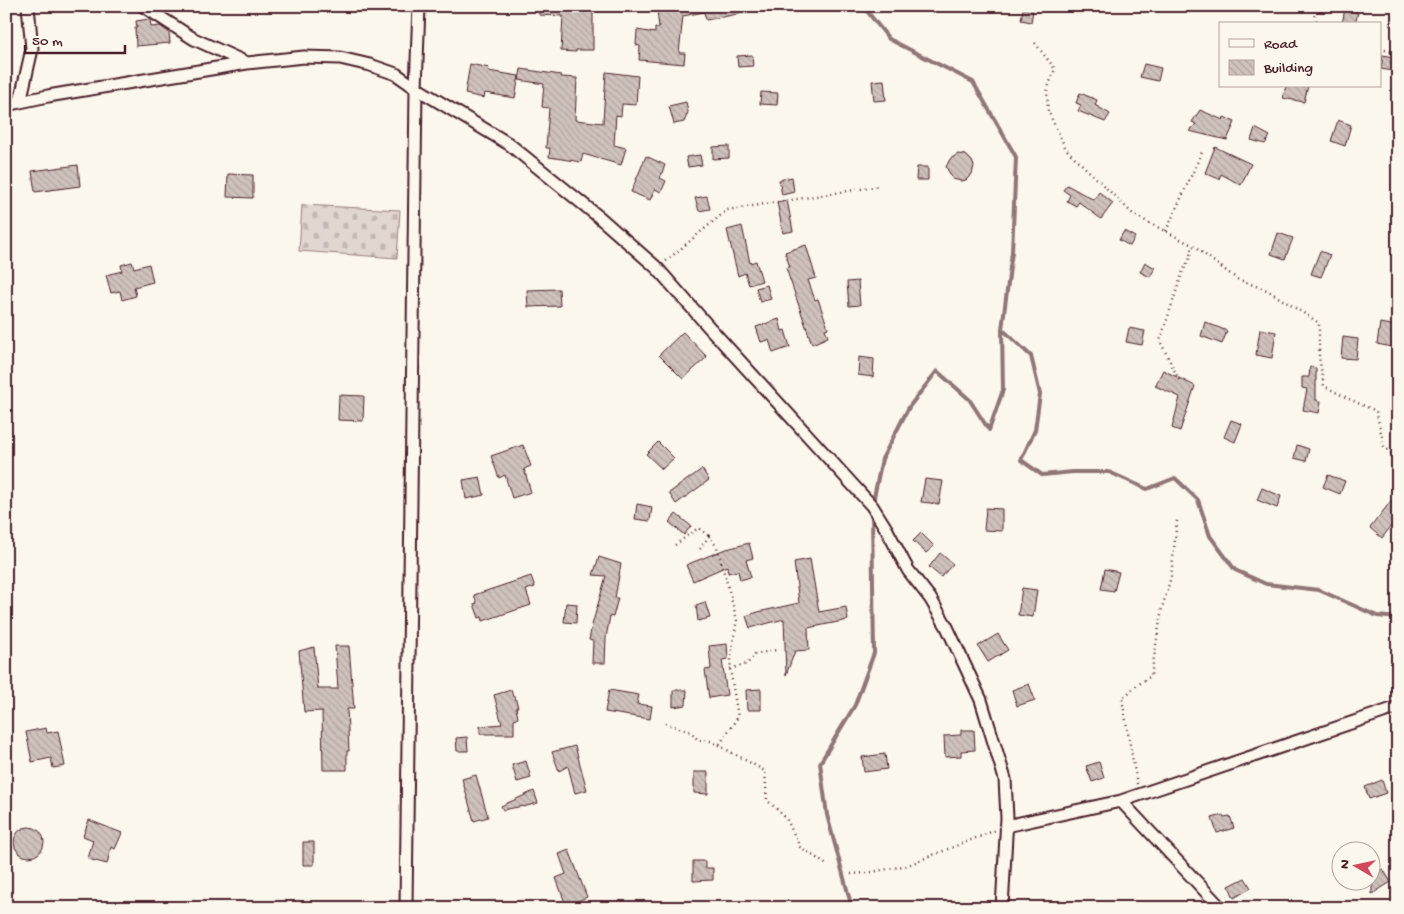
<svg xmlns="http://www.w3.org/2000/svg" width="1404" height="914" font-family="'Gochi Hand',sans-serif">
  <style>
    .cemetery { fill: url(#cemetery-stones); stroke: #967b7e }
    .lines { fill: none; stroke-linecap: round; stroke-linejoin: round }
    .stream { stroke: #907477; stroke-width: 4 }
    .building { fill: url(#building-back-hatch); stroke: #4a1f2b }
    .street-casing { stroke: #4a1f2b; stroke-width: 15 }
    .path { stroke: #4a1f2b; stroke-width: 2.5; stroke-dasharray: 1 4; stroke-linecap: butt }
    .street { stroke: #fbf7ec; stroke-width: 11 }
  </style>
  <defs>
    <pattern id="cemetery-stones" width="16" height="16" patternUnits="userSpaceOnUse" patternTransform="scale(1.25)"><rect width="16" height="16" fill="#e2d7d0"/><path d="M2 7V4a2 2 0 0 1 4 0v3zM10 15v-3a2 2 0 0 1 4 0v3z" fill="#c3b8b3"/></pattern>
    <pattern id="building-back-hatch" width="6" height="6" patternUnits="userSpaceOnUse" patternTransform="scale(1.25)"><rect width="6" height="6" fill="#cfc2bc"/><path d="M-1 5l2 2M0 0l6 6M5-1l2 2" fill="none" stroke="#b3a6a2"/></pattern>
  </defs>
  <rect width="100%" height="100%" fill="#fbf7ec"/>
  <filter id="ink" filterUnits="userSpaceOnUse"><feTurbulence type="fractalNoise" baseFrequency=".02" numOctaves="2"/><feDisplacementMap in="SourceGraphic" scale="10" xChannelSelector="R" yChannelSelector="G"/><feConvolveMatrix kernelMatrix="1 2 1 2 8 2 1 2 1" color-interpolation-filters="sRGB"/></filter>
  <g filter="url(#ink)">
    <!-- cemetery -->
    <path class="cemetery" d="M302 205 400 210 397 258 299 251Z"/>
    <g class="lines">
      <!-- stream -->
      <path class="stream" d="M863 6 889 39 973 82 1016 157 1012 252 1002 329 1003 390 989 430 969 399 937 371 909 407 882 459 873 502
        M1002 329 1031 356 1040 394 1035 430 1021 460 1042 475 1073 472H1109L1147 489 1175 478 1198 500 1210 536 1235 570 1266 584 1319 590 1377 616 1398 618
        M852 908 827 815 820 763 855 705 874 653 872 514"/>
    </g>
    <!-- building -->
    <path class="building" d="M539 6H593V50H576V52L561 51 563 16 539 15Z
      M676 6H748L749 12 706 20 704 12 683 16 679 53H685L684 64 639 60 640 46 636 45 637 30 655 33V28H659L657 10Z
      M1023 9 1033 11 1031 22 1021 20Z
      M1345 9 1358 13 1355 24H1342Z
      M150 19 151 27 160 26 169 32 170 43 136 46 135 28H137L136 21Z
      M752 55 753 66 738 67 737 56Z
      M1383 55 1398 58V72L1381 69Z
      M470 64 489 68 488 71 519 76 515 98 485 93 484 98 465 94Z
      M1144 64 1161 68 1158 81 1140 77Z
      M521 69 561 75V77L577 78 575 120 603 123 606 72 638 76 636 105 622 104 621 116 616 115 614 145 626 148 621 165 583 154 581 162 549 157 550 148H546L549 108 542 107 544 84 519 80Z
      M884 80 886 100 874 101 872 81Z
      M1286 86H1308L1304 102 1283 98Z
      M761 92 778 93 777 105 760 104Z
      M1080 93 1097 100 1095 105 1110 114 1105 122 1078 111 1081 105 1076 103Z
      M686 102 688 112 684 122 674 124 669 106Z
      M1200 110 1223 120 1224 117 1235 122 1227 140 1189 131 1196 124 1192 122Z
      M1338 120 1351 125 1345 146 1331 141Z
      M1255 128 1270 136 1265 144 1251 140Z
      M729 146V158L713 159V147Z
      M1215 147 1251 164 1241 185 1221 174 1219 179 1205 173Z
      M958 154 966 155 972 161 974 166 972 174 966 180 961 181 953 179 946 167 950 159Z
      M700 155 702 165 688 167 686 157Z
      M646 156 665 165 660 178 666 181 661 192 655 189 650 200 631 192Z
      M78 165 80 186 35 192 32 171Z
      M917 167H928V180H916Z
      M228 174 253 175V198L227 197Z
      M792 177 794 192 782 195 779 180Z
      M1067 185 1094 200 1099 192 1113 203 1101 219 1079 202 1076 206 1067 201 1070 195 1063 190Z
      M707 196 710 209 699 211 695 198Z
      M787 200 793 231 783 233 777 202Z
      M742 226 750 263 756 261 762 281 749 285 745 273 738 276 727 230Z
      M1124 231 1135 237 1130 246 1119 240Z
      M1278 233 1293 238 1285 259 1271 254Z
      M806 245 816 278 808 280 815 300 818 299 828 328 825 329 828 337 812 344 786 268 790 267 785 252Z
      M1320 251 1330 255 1321 277 1311 274Z
      M132 262 134 268 149 264 153 282 134 287 136 296 122 300 120 291 111 293 106 275 122 271 121 265Z
      M1145 262 1155 268 1150 277 1140 272Z
      M858 281 860 305 849 306 847 282Z
      M767 285 771 299 760 302 756 288Z
      M559 289 560 306 528 307 527 290Z
      M779 319 782 331 785 330 790 347 773 353 769 340 761 342 756 327Z
      M1205 322 1227 331 1222 344 1201 336Z
      M1380 323 1396 326 1392 347 1377 344Z
      M1129 328 1145 331 1142 345 1126 342Z
      M1260 329 1276 332 1272 358 1256 355Z
      M683 332 707 357 683 379 659 355Z
      M1343 337 1358 339 1356 359 1341 358Z
      M859 357 874 359 873 377 858 375Z
      M1310 367 1316 368V400L1321 401 1319 413 1303 410 1307 389 1302 388V377H1309Z
      M1163 370 1195 386 1180 431 1172 428 1180 397 1155 386Z
      M339 395 364 396 363 421 338 420Z
      M1231 420 1242 424 1235 442 1224 437Z
      M658 442 674 458 662 469 646 454Z
      M523 445 531 466 524 469 531 492 512 498 505 475 499 478 491 456Z
      M1297 445 1309 449 1306 461 1294 458Z
      M702 469 709 480 676 504 669 493Z
      M1328 475 1345 481 1340 494 1323 487Z
      M480 477 484 495 466 499 463 480Z
      M925 479 943 481 939 504 921 502Z
      M1262 488 1281 496 1277 508 1257 500Z
      M1398 492V517L1382 538 1370 528Z
      M637 504 652 507 650 521 635 519Z
      M986 508 1002 509V531L984 530Z
      M676 514 691 526 684 535 669 522Z
      M921 533 934 546 926 553 913 541Z
      M749 543 753 558 746 560 751 577 740 580 738 571 728 573 727 566 693 581 686 565 723 550Z
      M940 553 953 564 941 577 929 567Z
      M599 557 621 564 615 598H618L613 617 610 616 606 638 605 663H592L593 641 589 640 592 625 606 576 593 575Z
      M810 559 819 612 846 607 848 620 808 628 809 650 795 651 786 675 784 619 750 628 746 616 758 612 799 603 794 562Z
      M1105 569 1119 572 1114 591 1101 589Z
      M531 576 535 587 526 590 531 605 483 621 482 617 479 618 474 604 477 603 474 595Z
      M1022 588 1037 590 1033 617 1018 615Z
      M705 602 710 618 698 621 696 605Z
      M566 603 577 604 576 623 564 622Z
      M998 634 1008 650 988 662 978 646Z
      M727 644 728 659 722 660 727 695 709 698 705 670 711 669 709 646Z
      M335 646H349L354 709H347L349 751H347V770H323L322 711 304 712 299 651 314 647 318 689H338Z
      M1029 684 1035 700 1017 706 1012 690Z
      M761 689V710H747L746 690Z
      M511 690 513 697H515L518 707H516L518 718 514 719V734H480V726L502 724 494 695Z
      M609 690 639 695 637 704 652 706 650 719 605 712Z
      M673 690H687L686 705 673 707Z
      M46 728 47 733 58 731 65 766 53 768 51 758 32 762 26 732Z
      M961 730H974L975 750 961 751V756L945 757 944 736 961 735Z
      M467 737 468 751H457L456 738Z
      M575 746 587 790 575 793 568 766 559 771 552 752Z
      M885 754 887 769 864 772 862 757Z
      M526 761 531 778 517 782 512 765Z
      M1099 762 1104 778 1092 782 1086 766Z
      M694 772H708V794L694 793Z
      M476 775 488 817 474 821 462 779Z
      M1382 780 1386 793 1369 799 1365 787Z
      M534 791 538 803 523 807V806L503 810 501 806Z
      M1223 815 1224 817 1230 816 1234 828 1217 833 1212 818Z
      M89 820 122 833 115 849 111 847 107 864 88 859 93 840 83 836Z
      M14 842a15 15 0 1 1 30 0a15 15 0 1 1-30 0Z
      M303 842H314V865H303Z
      M569 850 587 897 578 901 579 908H567L556 878 566 874 559 854Z
      M693 861H705V868H713V880L693 881Z
      M1383 869 1391 882 1372 894V874Z
      M1245 878 1251 888 1234 898 1229 886Z"/>
    <g class="lines">
      <defs>
        <path id="street" d="M143 6 194 39 247 63
          M20 102 32 49 28 6
          M6 105 48 96 247 63 304 57 340 58 370 65 396 74 416 88 509 144 599 217 657 268 708 326 872 506 887 530 908 570 930 598 947 627 981 700 1005 779 1007 818 1002 908
          M1121 801 1398 707
          M1006 826 1121 801 1221 908
          M406 908 416 88 419 6"/>
      </defs>
      <!-- street casing -->
      <use href="#street" class="street-casing"/>
      <!-- path -->
      <path class="path" d="M1310 6 1318 24
        M1035 43 1055 69 1047 90 1048 111 1066 149 1134 215 1192 245 1237 279 1267 290 1319 323V357L1324 386 1349 399 1376 411 1384 446 1398 461
        M1380 49 1398 53
        M1166 231 1203 150
        M666 261 727 210 880 186
        M1179 380 1160 341 1183 271 1189 260 1192 245
        M675 545 698 528 709 536
        M700 549 709 536 717 547 737 620 733 642 730 669 738 717 719 745
        M730 669 747 664 755 654 777 650
        M665 723 691 732 698 740 711 741 765 771 767 800 786 818 800 847 827 865
        M1137 784 1122 699 1136 686 1151 676 1162 608 1171 577 1177 520
        M851 874 867 873 908 865 996 830"/>
      <!-- street -->
      <use href="#street" class="street"/>
    </g>
  </g>
  <!-- margin -->
  <rect width="1404" height="914" fill="none" stroke="#fbf7ec" stroke-width="25"/>
  <rect x="12" y="12" width="1379" height="889" fill="none" stroke="#4a1f2b" stroke-width="2" filter="url(#ink)"/>
  <!-- legend -->
  <rect x="1219" y="22" width="162" height="65" fill="#fbf7ec" stroke="#b4a19f"/>
  <rect x="1229" y="39" width="25" height="8" fill="#fbf7ec" stroke="#b4a19f"/>
  <text x="1264" y="48" font-size="15" fill="#4a1f2b">Road</text>
  <rect x="1229" y="60" width="25" height="15" fill="url(#building-back-hatch)" stroke="#b4a19f"/>
  <text x="1264" y="72" font-size="15" fill="#4a1f2b">Building</text>
  <!-- north arrow -->
  <g transform="translate(1356 866) rotate(279)"><circle r="24" fill="#fbf7ec" stroke="#b4a19f"/>
  <path d="M0-4L9 19L0 12L-9 19Z" fill="#d1495b"/>
  <text y="-8" font-size="14" font-weight="bold" text-anchor="middle" fill="#4a1f2b">N</text>
  </g>
  <!-- scale -->
  <path d="M25 45v8h100v-8" fill="none" stroke="#4a1f2b" stroke-width="2.5"/>
  <text x="32" y="45" font-size="15" fill="#4a1f2b" stroke="#fbf7ec" stroke-width="4" paint-order="stroke">50 m</text>
</svg>
